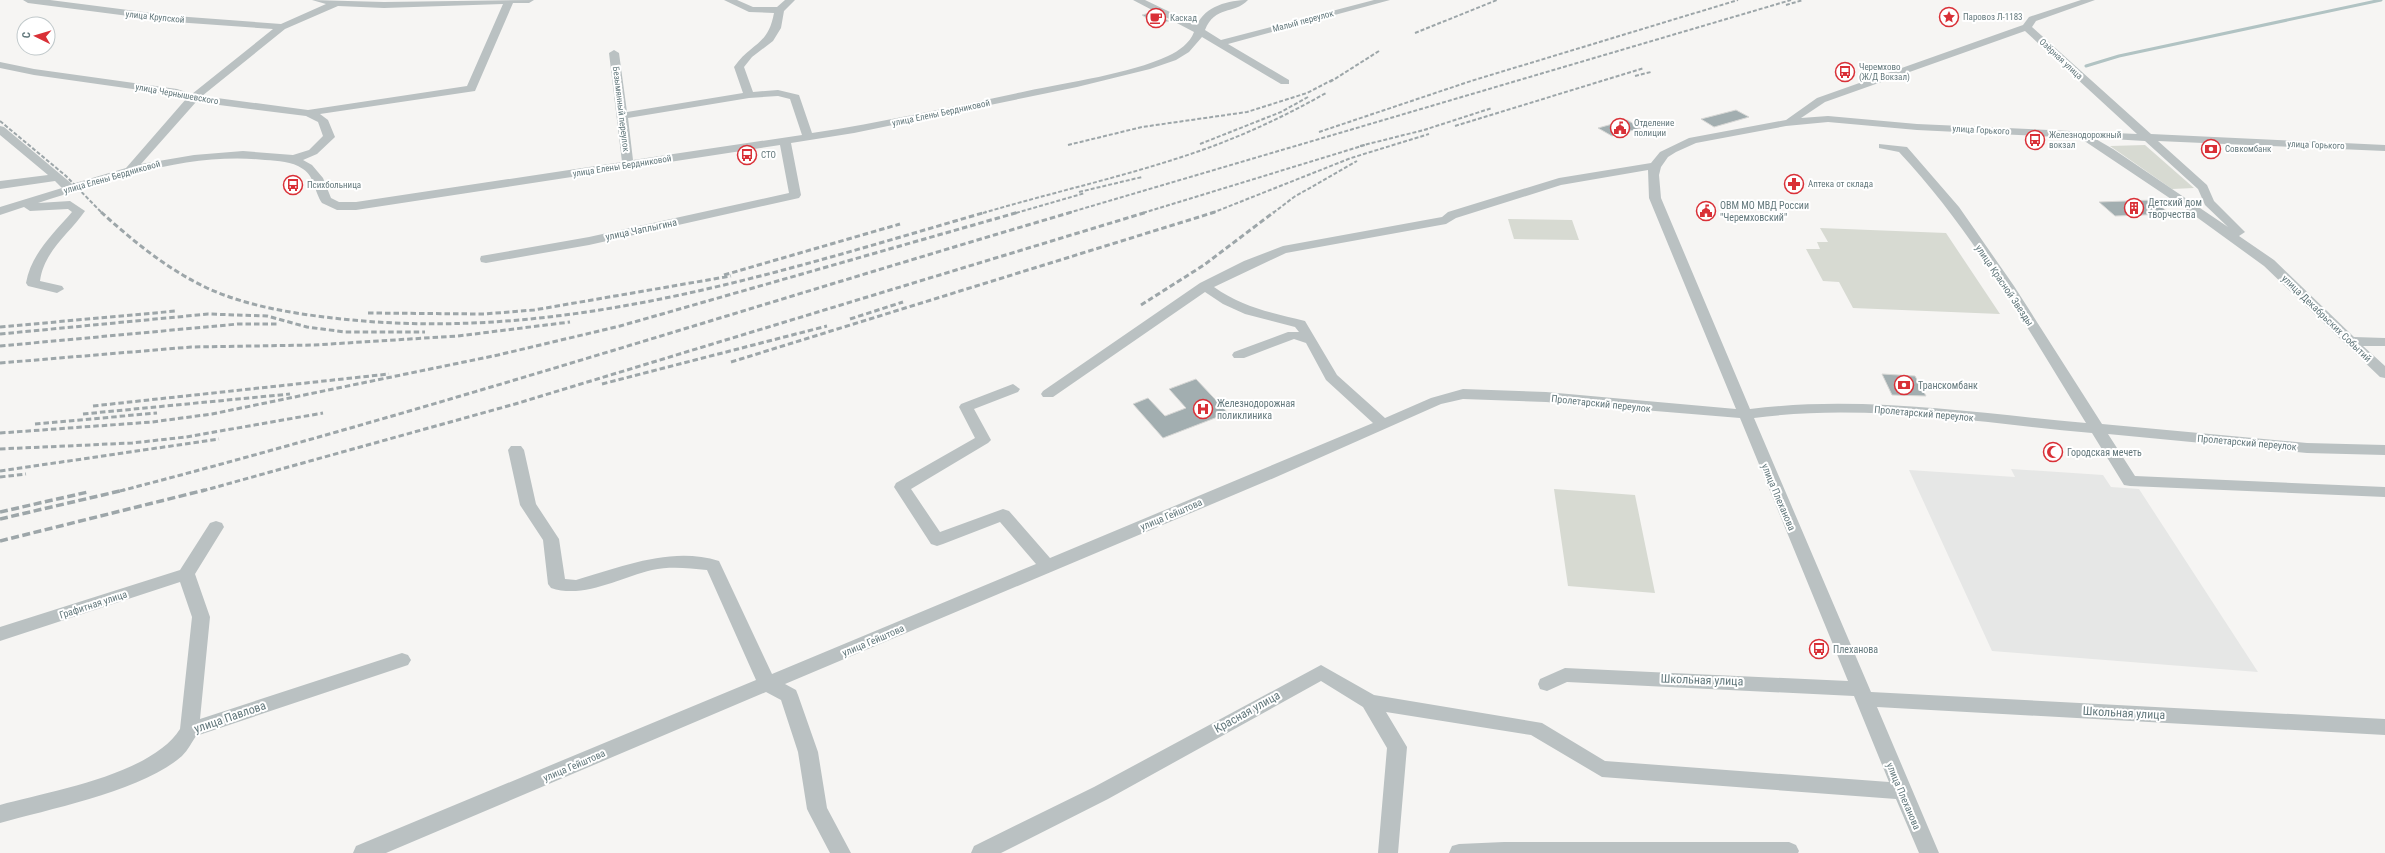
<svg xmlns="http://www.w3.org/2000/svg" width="2385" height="853" font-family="'Roboto Condensed',sans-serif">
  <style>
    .built { fill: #e6e7e6 }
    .green { fill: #d7dad2 }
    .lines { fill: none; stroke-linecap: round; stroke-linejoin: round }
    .stream { stroke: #b1c3c3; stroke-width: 3 }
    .building { fill: #a2aeb0; stroke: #d7d7d5 }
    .minor { fill: #bac1c2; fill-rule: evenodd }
    .rail-far2 { stroke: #9da6a9; stroke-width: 2; stroke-dasharray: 4 2; stroke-linecap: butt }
    .rail-far1 { stroke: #9da6a9; stroke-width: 3; stroke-dasharray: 5.5 3; stroke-linecap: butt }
    .rail { stroke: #9da6a9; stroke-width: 3.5; stroke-dasharray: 8 3.5; stroke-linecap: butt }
    .labels { text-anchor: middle; stroke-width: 4; stroke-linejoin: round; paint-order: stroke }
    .far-street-label { font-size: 9px; fill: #63787c; stroke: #fff }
    .far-poi-label { font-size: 9px; fill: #63787c; stroke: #fff; text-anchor: start }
    .poi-label { font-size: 10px; fill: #63787c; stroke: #fff; text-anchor: start }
    .street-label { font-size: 10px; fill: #63787c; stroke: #fff }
    .near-street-label { font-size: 12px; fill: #63787c; stroke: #fff }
  </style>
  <rect width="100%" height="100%" fill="#f6f5f3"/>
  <!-- built -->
  <path class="built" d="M2011 469 2103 475 2111 487 2139 489 2258 672 1992 651 1909 470 2015 477Z"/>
  <!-- green -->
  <path class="green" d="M2145 145 2194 188 2172 189 2110 146Z
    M1508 219 1572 220 1579 240 1514 239Z
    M1820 228 1946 233 2000 314 1853 308 1839 282 1823 281 1806 249H1820L1817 242H1828Z
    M1554 489 1635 495 1655 593 1568 586Z"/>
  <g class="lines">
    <!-- stream -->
    <path class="stream" d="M2086 66 2119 56 2381 0"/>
  </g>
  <!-- building -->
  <path class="building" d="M1153 12 1169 21 1156 24 1142 15Z
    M1736 110 1749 117 1714 127 1701 119Z
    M1627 120 1641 128 1612 136 1598 128Z
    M2153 200 2170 214 2115 216 2099 202Z
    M1882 374 1915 376 1926 396 1892 395Z
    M1196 379 1228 413 1163 438 1133 404 1148 398 1165 416 1186 408 1169 389Z"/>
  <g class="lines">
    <!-- minor -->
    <path class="minor" d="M23 0H50L175 16 281 24 326 4 312 0 384 2 534 0 529 3H513L475 91 320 114 328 120 335 137 317 154 303 160 312 165 323 178 331 198 339 202H356L622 162 609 53 614 50 619 53 627 112 743 93 734 67C752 42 768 46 774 13L749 12 724 0H737L753 7H777L785 0H795L784 11 781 28 773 41 752 57 744 67 753 92 778 90 799 95 812 133C884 122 955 106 1027 91 1069 82 1129 74 1168 56 1179 51 1190 43 1194 32L1133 0H1145L1197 25C1205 6 1229 0 1248 0 1234 15 1215 5 1205 30L1221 40 1374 0H1390L1228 44 1289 80V84H1281L1202 37 1189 52 1176 60 1150 69 1077 87 854 133 791 143 801 195 799 198 589 245 486 263 481 262 480 259 481 256 589 237 789 193 780 145 356 210H337L322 203C314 191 315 177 303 169 291 161 279 161 265 160 187 152 111 180 38 203L70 201 85 211C69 234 44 251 40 281L62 286 64 289 57 293 28 286 26 283C31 254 53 234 72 212L68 209 30 211 24 207 0 215V207L62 188 55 181 0 189V181L48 175 0 135V126L4 127 72 184 126 168 186 99 175 95 34 75 0 68V62L34 69 177 89 192 94 273 29 175 22 28 3ZM503 4 467 86 308 110 202 96 285 29 338 6 384 8ZM778 96 790 99 802 135 633 160 628 118 749 98ZM196 102 306 116 318 122 323 136 309 150 293 155 243 151 194 155 141 164Z
      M2081 0H2095L2036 21 2032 27 2151 134 2385 145V151L2158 141 2207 185 2214 201 2245 232 2239 236 2274 260 2354 337 2385 338V346H2363L2385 366V378L2380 377 2264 266 2180 205 2080 138 1917 130 1828 122 1786 126 1696 143 1676 152 1668 157 1661 167 1659 175 1661 198 1750 409C1862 395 1975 413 2086 423 2028 330 1974 232 1899 152L1879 148V144L1907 147 1959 207 2014 286 2102 424 2307 443 2385 445V455L2307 453 2108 434 2135 476 2385 487V497L2130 486 2124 485 2092 433C1981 423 1866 403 1754 418L1871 692 2385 719V735L1877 707 1939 853H1919L1896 799 1602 777 1531 735 1386 712 1407 747 1398 853H1378L1387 748 1363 707 1321 681 1108 799 1001 853H971L974 846 1094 787 1321 665 1374 695 1542 723 1605 761 1889 782 1854 696 1567 682 1547 691 1540 689 1538 684 1540 679 1565 668 1848 681 1740 418 1546 402 1463 399 1441 404 1274 478 785 684 796 690 798 695 818 752 827 808 851 853H830L810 815 807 809 798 752 781 700 766 692 386 853H353L356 846 756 680 707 570C688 568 670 566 652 570 619 578 584 599 551 588L548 584 543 540 520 505 508 450 511 446H521L524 450 536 504 559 539 565 579 576 580C622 567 671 546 719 561L772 674 1036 564 1000 522 943 544 937 546 931 544 894 487 896 483 975 438 959 407 961 404 1013 384 1020 389 1018 392 974 409 991 440 988 443 911 489 940 532 1003 509 1009 511 1050 558 1373 423 1326 380 1306 343 1294 339 1244 358H1234L1232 355 1234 352 1288 332H1299L1295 327 1245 314 1223 304 1205 292 1053 397H1043L1041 394 1043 391 1200 283 1244 261 1283 246 1442 217 1448 212 1559 178 1651 163 1660 152 1689 138 1786 120 1817 98 2023 25 2029 17ZM2025 31 2137 134 1917 124 1828 116 1801 118 1825 102ZM2094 138 2145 141 2198 189 2205 205 2228 227 2113 149ZM1648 170 1649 198 1736 409 1546 392 1463 389 1431 398 1385 418 1337 375 1305 321C1272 313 1242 307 1214 287L1286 253 1446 224 1456 218 1561 185Z
      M216 521 222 523 224 527 195 574 210 617 200 719 402 653 408 655 411 660 408 665 196 736C192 742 188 750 182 756 144 790 50 809 0 823V805C50 791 151 775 180 729L192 617 180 582 0 641V627L180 570 210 523Z
      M1504 842H1789L1796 845 1799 851 1798 853H1449L1452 846 1459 844Z"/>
    <!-- rail-far2 -->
    <path class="rail-far2" d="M1786 5 1803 0
      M1415 33 1497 0
      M1635 76 1651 72
      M1330 82 1379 51
      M0 121 66 176 102 213
      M1455 126 1644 68
      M1424 130 1492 108
      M1319 132 1471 81 1738 0
      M1200 144 1281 112 1308 97
      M1068 145 1142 127 1247 112 1307 93 1334 79
      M1360 146 1428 129
      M1079 192 1142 177
      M983 213C1057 191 1132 175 1205 149 1247 134 1287 115 1326 93
      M1016 213 1085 193
      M1068 213 1791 0
      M1143 213 1365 145
      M1212 213 1351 158 1429 134
      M1273 213 1294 197 1357 161"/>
    <!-- rail-far1 -->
    <path class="rail-far1" d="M101 212C133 241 167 269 207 288 249 307 296 314 342 319 564 343 776 273 986 212
      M724 275 900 224
      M1141 305 1204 265 1274 212
      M368 313 484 314 534 310 731 276
      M850 319 903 302
      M0 327 176 311
      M0 334 208 314 267 316 307 327 345 332H425
      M0 346 238 324H279
      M731 362 1215 212
      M0 363 191 347 314 345 458 336 570 322
      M602 384 827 326
      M93 406 389 374
      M83 414 290 394
      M35 424 157 413
      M0 433 152 422 212 414 498 355 620 326 1019 212
      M0 449 132 443 186 437 323 413
      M0 471 219 439
      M0 477 26 474
      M120 491C440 408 755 305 1072 212
      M202 491 515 404 1147 212"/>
    <!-- rail -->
    <path class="rail" d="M0 512 88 492
      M0 519 124 490
      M0 541 205 490"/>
  </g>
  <!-- icons -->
  <defs>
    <symbol id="sight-ring" viewBox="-11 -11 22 22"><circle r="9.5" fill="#fff" stroke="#d93037" stroke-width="1.5"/><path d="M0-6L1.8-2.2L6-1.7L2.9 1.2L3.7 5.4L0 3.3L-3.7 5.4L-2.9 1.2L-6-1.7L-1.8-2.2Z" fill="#d93037"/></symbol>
    <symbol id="cafe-ring" viewBox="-11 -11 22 22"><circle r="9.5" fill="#fff" stroke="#d93037" stroke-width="1.5"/><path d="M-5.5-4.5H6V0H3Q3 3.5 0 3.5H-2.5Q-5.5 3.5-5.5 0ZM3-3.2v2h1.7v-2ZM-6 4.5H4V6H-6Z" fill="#d93037"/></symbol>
    <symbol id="bus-ring" viewBox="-11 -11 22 22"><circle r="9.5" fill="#fff" stroke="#d93037" stroke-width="1.5"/><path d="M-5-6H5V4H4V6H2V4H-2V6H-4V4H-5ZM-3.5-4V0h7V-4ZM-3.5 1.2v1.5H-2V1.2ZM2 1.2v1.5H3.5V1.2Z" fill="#d93037"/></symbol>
    <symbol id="civic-ring" viewBox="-11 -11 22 22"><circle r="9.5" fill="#fff" stroke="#d93037" stroke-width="1.5"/><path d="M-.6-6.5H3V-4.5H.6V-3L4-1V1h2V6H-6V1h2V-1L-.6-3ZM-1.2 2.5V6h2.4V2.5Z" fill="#d93037"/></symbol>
    <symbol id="bank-ring" viewBox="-11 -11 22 22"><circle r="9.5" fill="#fff" stroke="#d93037" stroke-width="1.5"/><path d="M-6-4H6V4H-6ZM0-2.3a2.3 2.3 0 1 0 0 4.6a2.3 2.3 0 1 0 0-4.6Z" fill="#d93037"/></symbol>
    <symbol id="pharmacy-ring" viewBox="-11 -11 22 22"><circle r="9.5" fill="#fff" stroke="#d93037" stroke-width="1.5"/><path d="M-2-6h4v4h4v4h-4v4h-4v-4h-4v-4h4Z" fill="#d93037"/></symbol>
    <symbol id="building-ring" viewBox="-11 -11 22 22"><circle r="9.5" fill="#fff" stroke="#d93037" stroke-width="1.5"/><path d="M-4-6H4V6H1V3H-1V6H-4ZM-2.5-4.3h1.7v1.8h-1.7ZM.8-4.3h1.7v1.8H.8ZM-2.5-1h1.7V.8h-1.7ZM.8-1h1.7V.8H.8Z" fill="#d93037"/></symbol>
    <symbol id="hospital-ring" viewBox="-11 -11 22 22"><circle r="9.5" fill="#fff" stroke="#d93037" stroke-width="1.5"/><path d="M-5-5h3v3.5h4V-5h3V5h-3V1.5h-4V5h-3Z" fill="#d93037"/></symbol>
    <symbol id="mosque-ring" viewBox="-11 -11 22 22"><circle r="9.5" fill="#fff" stroke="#d93037" stroke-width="1.5"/><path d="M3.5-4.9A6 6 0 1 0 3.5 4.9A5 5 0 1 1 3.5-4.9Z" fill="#d93037"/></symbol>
  </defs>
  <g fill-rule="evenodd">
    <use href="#sight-ring" x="1938" y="6" width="22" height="22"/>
    <use href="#cafe-ring" x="1145" y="7" width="22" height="22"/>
    <use href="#bus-ring" x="1834" y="61" width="22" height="22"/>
    <use href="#civic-ring" x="1609" y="117" width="22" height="22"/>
    <use href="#bus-ring" x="2024" y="129" width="22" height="22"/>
    <use href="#bank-ring" x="2200" y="138" width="22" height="22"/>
    <use href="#bus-ring" x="736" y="144" width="22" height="22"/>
    <use href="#pharmacy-ring" x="1783" y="173" width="22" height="22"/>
    <use href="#bus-ring" x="282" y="174" width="22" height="22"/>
    <use href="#building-ring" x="2123" y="197" width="22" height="22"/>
    <use href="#civic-ring" x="1695" y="200" width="22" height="22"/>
    <use href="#bank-ring" x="1893" y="374" width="22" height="22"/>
    <use href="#hospital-ring" x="1192" y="398" width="22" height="22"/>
    <use href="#mosque-ring" x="2042" y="441" width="22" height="22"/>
    <use href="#bus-ring" x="1808" y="638" width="22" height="22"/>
  </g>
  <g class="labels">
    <!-- far-street labels -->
    <g class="far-street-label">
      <text transform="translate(155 17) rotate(6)" y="3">улица Крупской</text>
      <text transform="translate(1303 21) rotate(-15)" y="3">Малый переулок</text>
      <text transform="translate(2061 59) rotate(43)" y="3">Озёрная улица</text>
      <text transform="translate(177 94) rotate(10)" y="3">улица Чернышевского</text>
      <text transform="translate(621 109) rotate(83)" y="3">Безымянный переулок</text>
      <text transform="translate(941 113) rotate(-12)" y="3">улица Елены Бердниковой</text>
      <text transform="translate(1981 130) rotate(3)" y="3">улица Горького</text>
      <text transform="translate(2316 145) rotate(2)" y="3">улица Горького</text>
      <text transform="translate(622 166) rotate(-9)" y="3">улица Елены Бердниковой</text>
      <text transform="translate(112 177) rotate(-16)" y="3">улица Елены Бердниковой</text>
    </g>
    <!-- far-poi labels -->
    <g class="far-poi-label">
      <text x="1963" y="20">Паровоз Л-1183</text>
      <text x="1170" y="21">Каскад</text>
      <text x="1859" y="70">Черемхово<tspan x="1859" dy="10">(Ж/Д Вокзал)</tspan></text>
      <text x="1634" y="126">Отделение<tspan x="1634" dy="10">полиции</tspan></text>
      <text x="2049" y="138">Железнодорожный<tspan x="2049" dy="10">вокзал</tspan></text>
      <text x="2225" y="152">Совкомбанк</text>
      <text x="761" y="158">СТО</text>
      <text x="1808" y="187">Аптека от склада</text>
      <text x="307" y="188">Психбольница</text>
    </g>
    <!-- poi labels -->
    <g class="poi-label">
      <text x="2148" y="206">Детский дом<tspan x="2148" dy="12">творчества</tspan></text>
      <text x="1720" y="209">ОВМ МО МВД России<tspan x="1720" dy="12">"Черемховский"</tspan></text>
      <text x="1918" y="389">Транскомбанк</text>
      <text x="1217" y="407">Железнодорожная<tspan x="1217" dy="12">поликлиника</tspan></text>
      <text x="2067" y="456">Городская мечеть</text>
      <text x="1833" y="653">Плеханова</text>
    </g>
    <!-- street labels -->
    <g class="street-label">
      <text transform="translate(641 229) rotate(-12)" y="4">улица Чаплыгина</text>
      <text transform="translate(2005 285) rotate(56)" y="4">улица Красной Звезды</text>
      <text transform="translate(2327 318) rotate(44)" y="4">улица Декабрьских Событий</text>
      <text transform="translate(1601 403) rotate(6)" y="4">Пролетарский переулок</text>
      <text transform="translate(1924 413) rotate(5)" y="4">Пролетарский переулок</text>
      <text transform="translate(2247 442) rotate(5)" y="4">Пролетарский переулок</text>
      <text transform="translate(1779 497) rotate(67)" y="4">улица Плеханова</text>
      <text transform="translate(1171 514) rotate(-23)" y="4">улица Гейштова</text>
      <text transform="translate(93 604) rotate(-18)" y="4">Графитная улица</text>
      <text transform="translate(873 640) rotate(-23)" y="4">улица Гейштова</text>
      <text transform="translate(574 765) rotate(-23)" y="4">улица Гейштова</text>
      <text transform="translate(1904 796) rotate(67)" y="4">улица Плеханова</text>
    </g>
    <!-- near-street labels -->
    <g class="near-street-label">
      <text transform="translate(1702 680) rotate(2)" y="4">Школьная улица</text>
      <text transform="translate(1247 712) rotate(-29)" y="4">Красная улица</text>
      <text transform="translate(2124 713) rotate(3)" y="4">Школьная улица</text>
      <text transform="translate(230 717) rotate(-19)" y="4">улица Павлова</text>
    </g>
  </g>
  <!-- north arrow -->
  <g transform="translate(36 36) rotate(275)"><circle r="19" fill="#ffffff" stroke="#c1c9cb"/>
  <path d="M0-3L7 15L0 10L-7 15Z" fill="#d93037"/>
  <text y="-6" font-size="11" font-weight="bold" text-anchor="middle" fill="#63787c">С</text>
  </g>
</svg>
